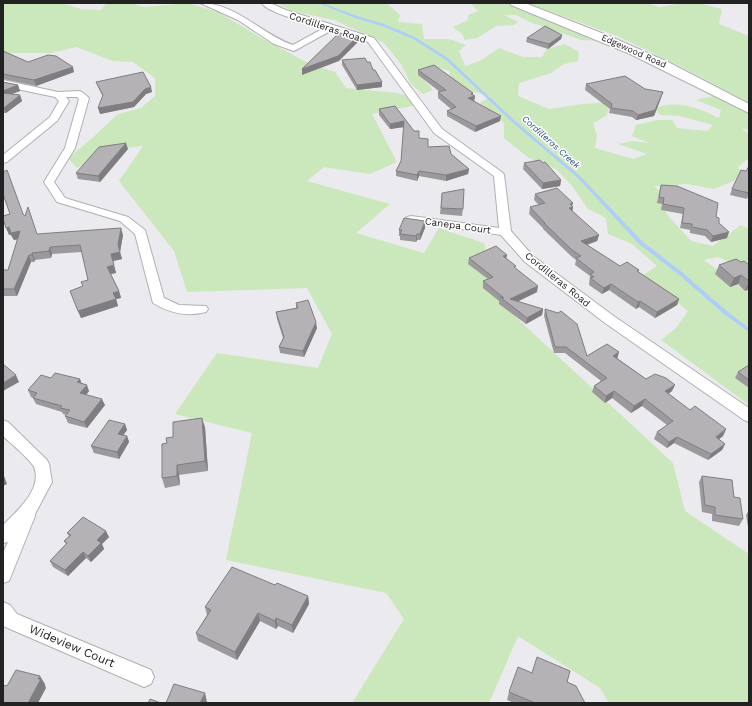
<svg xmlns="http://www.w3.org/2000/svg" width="752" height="706" font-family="'Work Sans',sans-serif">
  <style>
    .green { fill: #cae8bc }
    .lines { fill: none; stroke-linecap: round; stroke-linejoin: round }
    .stream { fill: #afcdf9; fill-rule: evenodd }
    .street-casing { stroke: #b1afb3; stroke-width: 2 }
    .secondary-casing { stroke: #b1afb3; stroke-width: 2 }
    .street { fill: #fff; fill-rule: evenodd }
    .secondary { fill: #fff; fill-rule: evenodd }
    .wall { fill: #9c999c }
    .shaded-wall { fill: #7f7d7f }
    .building { fill: #b5b2b5; stroke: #7f7d7f }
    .labels { text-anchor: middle; stroke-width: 3; stroke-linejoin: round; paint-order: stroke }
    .far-street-label { font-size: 9px; fill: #232223; stroke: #fff }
    .far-water-label { font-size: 9px; font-style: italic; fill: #21477c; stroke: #fff }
    .street-label { font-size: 10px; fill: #232223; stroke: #fff }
    .near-street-label { font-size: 12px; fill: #232223; stroke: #fff }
  </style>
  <rect width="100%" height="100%" fill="#ebeaee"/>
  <!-- green -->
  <path class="green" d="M3 3H61L81 9 101 10 106 3H130L144 7 187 3 218 12 263 39 310 64 335 72 346 88 397 93 418 99 412 106 372 114 397 162 370 174 324 167 307 181 390 204 356 233 424 253 439 228 484 243 490 267 508 310 673 463 685 511 749 554V703H609L600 688 518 636 489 703H352L404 619 386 593 226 560 252 433 175 414 217 353 318 368 332 334 307 288 187 292 174 251 119 181 143 146 114 149 77 168 68 158 90 140 118 114 141 108 155 96V78L133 62 113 61 76 47 51 53H4Z
    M278 3H387L400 15 398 22 422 24 424 39H449L466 45 459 51 465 66 480 61 499 48 523 57H542L547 49 565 44 579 52 578 61 564 64 551 73 519 83 518 96 549 109 583 104 612 102 606 116 593 123 597 136 595 148 633 159 647 154 618 144 632 141 649 143 632 136 636 125 657 120H672L677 128 707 131 713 125 680 116 660 115 654 108C679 100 696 107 719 118L721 110 696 100 714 96 749 113V130L742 128 749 135V158L738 167 744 177 714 189 687 184 654 186 666 197 661 206 671 219 691 241 713 246 741 225 749 229V263L741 267 718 257 704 260 749 293V405L661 340 676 328 688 311 661 289 643 284V275L657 266 632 244 608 234 606 218 588 209 573 187 556 169 529 158 504 138V123L480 103 491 96 466 90 448 83 450 71 431 66 421 76 433 90 423 94 411 84 401 64 384 43 334 20 292 11Z
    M470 3H506L544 17 601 41 581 40 530 22 516 15H504L518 22 514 25 496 26 477 38 465 40 462 34 453 27 468 20V15L478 11Z
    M527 3H647L660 7 683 3H698L722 9 719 24 749 36V103L682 67 617 36Z"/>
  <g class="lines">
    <!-- stream -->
    <path class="stream" d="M318 3H322L357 16 384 24 415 37 448 58 514 120 580 176 643 242 682 272 728 312 749 328V332L724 314 678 274 639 244 578 178 512 122 446 60 413 39 382 26 355 18Z"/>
    <defs>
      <path id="street" d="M200 3C236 3 261 34 293 45L324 28C312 24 267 13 262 3H270L286 10 374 38 442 129 503 173 504 175 511 231 533 256 615 317 749 408V422L744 420 605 323 525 262 501 235 407 221 405 219 407 217 411 216 499 228 494 176 434 133 368 42 332 30 294 51 274 44 238 20Z
        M3 80 58 92 79 91 82 92 89 98 75 148 54 182 65 198 128 217 145 230 164 298 179 305 206 306 208 309 206 312C186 317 170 313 153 303L135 234 120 221 57 202 44 182 65 148 79 99 77 97H66L69 101 57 121 7 162 3 163V155L50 117 59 101 55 97 3 86Z
        M3 420 8 422 47 460 49 464 52 482 35 514V516L9 581 3 583V553L8 542 3 543V525C17 511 43 489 34 467 31 460 9 442 3 436Z
        M3 602 10 605 17 614 151 670 154 677 151 684 144 687 3 626Z"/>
      <path id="secondary" d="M510 3H525L609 36 668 62 749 104V113L630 54 511 5Z"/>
    </defs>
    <!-- street casing -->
    <use href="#street" class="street-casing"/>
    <!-- secondary casing -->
    <use href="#secondary" class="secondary-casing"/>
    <!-- street -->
    <use href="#street" class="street"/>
    <!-- secondary -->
    <use href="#secondary" class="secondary"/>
  </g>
  <!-- wall -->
  <path class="wall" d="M562 35 561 39 548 49 526 42 527 38Z
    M3 51 28 62 74 72 36 86 3 79Z
    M342 60 367 62 382 82V87L357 90 342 65Z
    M418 70 473 93V95L475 96 474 101 500 121 475 132 447 116V111L451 109 438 98V92H440L418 75Z
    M3 82 18 85 20 91 12 94 20 95 22 101 6 113H3Z
    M96 82 152 92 146 94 134 107 100 114 103 97 98 87Z
    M586 84 645 89 661 98 654 116 636 120 632 117 609 113 610 109 585 90Z
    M395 106 414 131H419V138L428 139V147L449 146 451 154 469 169 468 174 446 181 419 176 417 181 396 176V171L401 161 404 127 390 129 379 115V109Z
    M128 149 100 182 78 179 76 173Z
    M524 163 561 180 560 186 542 189 523 169Z
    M746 171 749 194 747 199 730 195 732 189Z
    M661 185 716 217 727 238 711 242 705 236 690 233V230L680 228 683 214 661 210 662 204 657 203Z
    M442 193 463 209 462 216 440 214Z
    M535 194 573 206 572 212 599 235 597 241 587 245 620 266 639 270 638 272 679 299 677 305 655 318 639 307 636 309 609 290 602 294 589 285 590 276 575 265 576 260 571 256 543 229V228L529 214 530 207 539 205 534 200Z
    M23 214 37 234 123 235 120 252 122 259 113 261 116 273 111 274 119 291 121 298 116 299 118 306 81 318 70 291 83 287 81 282 88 280 82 252 52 254 51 258 35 260 34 262H31L17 296H3V270H8L18 239 14 240 11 235H9Z
    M425 228 420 240H417L416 242 400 240V236H399V230Z
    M469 258 507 259 537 292 517 302 543 309 542 315 526 324 499 304V301L483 288V281L488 279 468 264Z
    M741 262 749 265V292L747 290 745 291 738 284 730 287 715 274 719 265Z
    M296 303 317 328 304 357 280 353 279 347 283 338 277 319 276 312 296 308Z
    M545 309 587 356 619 352 617 358 646 379 672 391 668 394 690 410 726 429 723 436 719 439 725 444 722 450 708 460 674 443 667 448 654 439 657 432 667 425 642 406 631 413 612 398 605 403 592 392 594 386 601 381 565 353H554L544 316Z
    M749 365V388L735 378 738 372Z
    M51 378 80 379 81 383 89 391 86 395 105 405 87 428 68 423 65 416 66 415 63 414 62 412 36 404 33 398 31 397 28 390Z
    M125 424 127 430 123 435 127 436 129 442 119 459 94 453 91 446Z
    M205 427 208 471 179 475 180 485 165 488 162 478 167 443Z
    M702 476 734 497 743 519 739 526 712 521V514L702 512 699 482Z
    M749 510V533L746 515Z
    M67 533 109 537 102 544 104 549 91 562 86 558 68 576 53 567 50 561 66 544 64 541 69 536Z
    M275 585 308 596 309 604 293 633 278 626 276 629 260 621 237 660 198 641 196 633 207 615 205 607Z
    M532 673 567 682 585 703H514L507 700 509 692Z"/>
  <!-- shaded-wall -->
  <path class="shaded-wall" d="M562 35 561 39 548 49 549 44Z
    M358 36V42L339 61 302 75V69Z
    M73 67 74 72 36 86 34 80Z
    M382 82V87L357 90V85Z
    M18 85 20 91 3 97V91Z
    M151 87 152 92 146 94 134 107 100 114 98 108Z
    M663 92 661 98 654 116 636 120 638 115Z
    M473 93V97L475 96 474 102 468 98 471 94Z
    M20 95 22 101 6 113 4 108Z
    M501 116 500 121 475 132 476 126Z
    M404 121V127L390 129V124Z
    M126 143 128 149 100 182 98 176Z
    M469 169 468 174 446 181V175Z
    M419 171V176L417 181V175Z
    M561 180 560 186 542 189 543 183Z
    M573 203 572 207H573L572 213 569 208 570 204Z
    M425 221V228L420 240V234Z
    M9 227 20 231 23 238 14 240 11 235H9L6 228Z
    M121 228 123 235 120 252 118 245Z
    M729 232 727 238 711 242 713 236Z
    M417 234V240L416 242V236Z
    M599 235 597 241 579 247 581 241Z
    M50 247 52 254 51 258 49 251Z
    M120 252 122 259 113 261 116 273 109 274 107 267 111 254Z
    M32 253 35 260 34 262 32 255Z
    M29 255 31 262 17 296 14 289Z
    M507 255 506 261 503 256Z
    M741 275 738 284 730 287 734 278Z
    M749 282V285L747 290 745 291Z
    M611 284 609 290 602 294 604 288Z
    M538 286 537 292 510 305V299Z
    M119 291 121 298 116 299 118 306 81 318 78 311 113 293Z
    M679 299 677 305 655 318 657 312Z
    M640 301 639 307 636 309 638 302Z
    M543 309 542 315 526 324 527 318Z
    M316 322 317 328 304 357 303 351Z
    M619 352 617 359 613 356Z
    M16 375 19 382 3 391V383Z
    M80 379 82 385 77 382Z
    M87 385 89 391 83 399 80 393Z
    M675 385 672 391 663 398 665 391Z
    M614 391 612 398 605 403 606 396Z
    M102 399 105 405 87 428 84 422Z
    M645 399 642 406 631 413 634 406Z
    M202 418 205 427 208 471 205 461Z
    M125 424 127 430 120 440 118 434Z
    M726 429 723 436 713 444 716 437Z
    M127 436 129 442 119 459 117 452Z
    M677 437 674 443 667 448 669 442Z
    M725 444 722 450 708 460 711 454Z
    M177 465 179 475 180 485 177 476Z
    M3 473 7 484 3 486Z
    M106 531 109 537 102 544 104 549 91 562 88 556 97 540Z
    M83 552 86 558 68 576 65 570Z
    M308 596 309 604 293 633 292 625Z
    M258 613 260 621 237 660 235 652Z
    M276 618 278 626 276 629 275 621Z
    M40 676 45 684V685L46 688 38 703H28Z
    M205 693 207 702V703H200Z"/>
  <!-- building -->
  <path class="building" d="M545 26 562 35 549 44 527 38Z
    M339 33 358 36 338 56 302 69Z
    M3 51 28 62 48 55 56 56 73 67 34 80 3 74Z
    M365 58 367 62H370L373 70H375L382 82 357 85 342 60Z
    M434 65 473 93 471 94 475 96 468 98 501 116 476 126 447 111 456 107 438 92 446 90 418 70Z
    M143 72 151 87 145 89 133 102 98 108 103 95 96 82Z
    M625 76 645 89 663 92 655 110 638 115 633 111 611 108 612 104 586 84Z
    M3 82 18 85 3 91Z
    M3 93 20 95 4 108 3 107Z
    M395 106 414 131H419V138L428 139V147L449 146 451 154 469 169 446 175 419 171 417 175 396 171 401 161 404 121 390 124 379 109Z
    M126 143 98 176 76 173 99 147Z
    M540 160 543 163 545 162 561 180 543 183 524 163Z
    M749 166V193L732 189 741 170 746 171Z
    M7 170 23 214 25 216 28 207 37 234 121 228 118 245 120 252 111 254 114 265 107 267 119 291 113 293 116 299 78 311 70 291 83 286 81 282 88 280 80 245 50 247 49 251 32 253V255H29L14 289H3V270H8L20 231 11 233 9 227 6 228 3 219V216L10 214 3 194V172Z
    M661 185 677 186 718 203 716 217 719 218V223L729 232 713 236 707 230 692 227V224L682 223 684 208 663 204 664 198 659 197Z
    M557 188 573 203 570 204 573 207 569 208 599 235 581 241 620 266 627 262 639 270 637 271 679 299 657 312 640 301 638 302 611 284 604 288 590 278 594 277 590 274 594 272 576 258 581 256 572 250 544 223H545L530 207 545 203 535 194Z
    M464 189 463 209 441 208 442 193Z
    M404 218 425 221 420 234H417L416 236 400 234 402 230H399Z
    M496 246 507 255 503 256 516 266 514 267 538 286 510 299 543 309 527 318 500 297 504 298 483 281 493 277 469 258Z
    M736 259 741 262 744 261 749 265V281L741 275 734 278 719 265Z
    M308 300 316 322 303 351 279 347 284 337 276 312 298 308 296 303Z
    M545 309 558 313 561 311 577 324 587 356 607 344 619 352 613 356 646 379 655 374 666 378 675 385 665 391 690 410 695 406 726 429 716 437 725 444 711 454 677 437 669 442 657 432 673 421 645 399 634 406 614 391 606 396 594 386 607 378 566 347H555Z
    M3 364 16 375 3 383Z
    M749 365V380L738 372Z
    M55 373 80 379 77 382 87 385 80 393 102 399 84 422 65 416 70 410 60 408 62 406 33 398 37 393 28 390 41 375 51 378Z
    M202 418 205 461 177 465V476L162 478V444L167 443 166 438 173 437V422Z
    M109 420 125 424 118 434 127 436 117 452 91 446Z
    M702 476 732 480 734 497 740 498 743 519 715 515V507L705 505Z
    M83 517 106 531 97 540 101 543 88 556 83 552 65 570 50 561 67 543 64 541 71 535 67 533Z
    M232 567 275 585 277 583 308 596 292 625 276 618 275 621 258 613 235 652 196 633 211 610 205 607Z
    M537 657 570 671 567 682 576 686 585 703H535L509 692 518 667 532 673Z
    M16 670 40 676 38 679H41L28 703H3V685L7 686Z
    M174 684 205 693 200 703H166Z
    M150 699 161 703H148Z"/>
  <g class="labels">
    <!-- far-street labels -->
    <g class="far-street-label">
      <text transform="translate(634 51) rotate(24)" y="3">Edgewood Road</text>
    </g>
    <!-- far-water labels -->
    <g class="far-water-label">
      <text transform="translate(551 142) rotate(42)" y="3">Cordilleras Creek</text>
    </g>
    <!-- street labels -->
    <g class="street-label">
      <text transform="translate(328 27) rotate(18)" y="4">Cordilleras Road</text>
      <text transform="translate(458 225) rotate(8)" y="4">Canepa Court</text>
      <text transform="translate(558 279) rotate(39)" y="4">Cordilleras Road</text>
    </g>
    <!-- near-street labels -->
    <g class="near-street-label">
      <text transform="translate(72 646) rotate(23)" y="4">Wideview Court</text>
    </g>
  </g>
  <!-- border -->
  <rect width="752" height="706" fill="none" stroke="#232223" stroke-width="8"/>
</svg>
